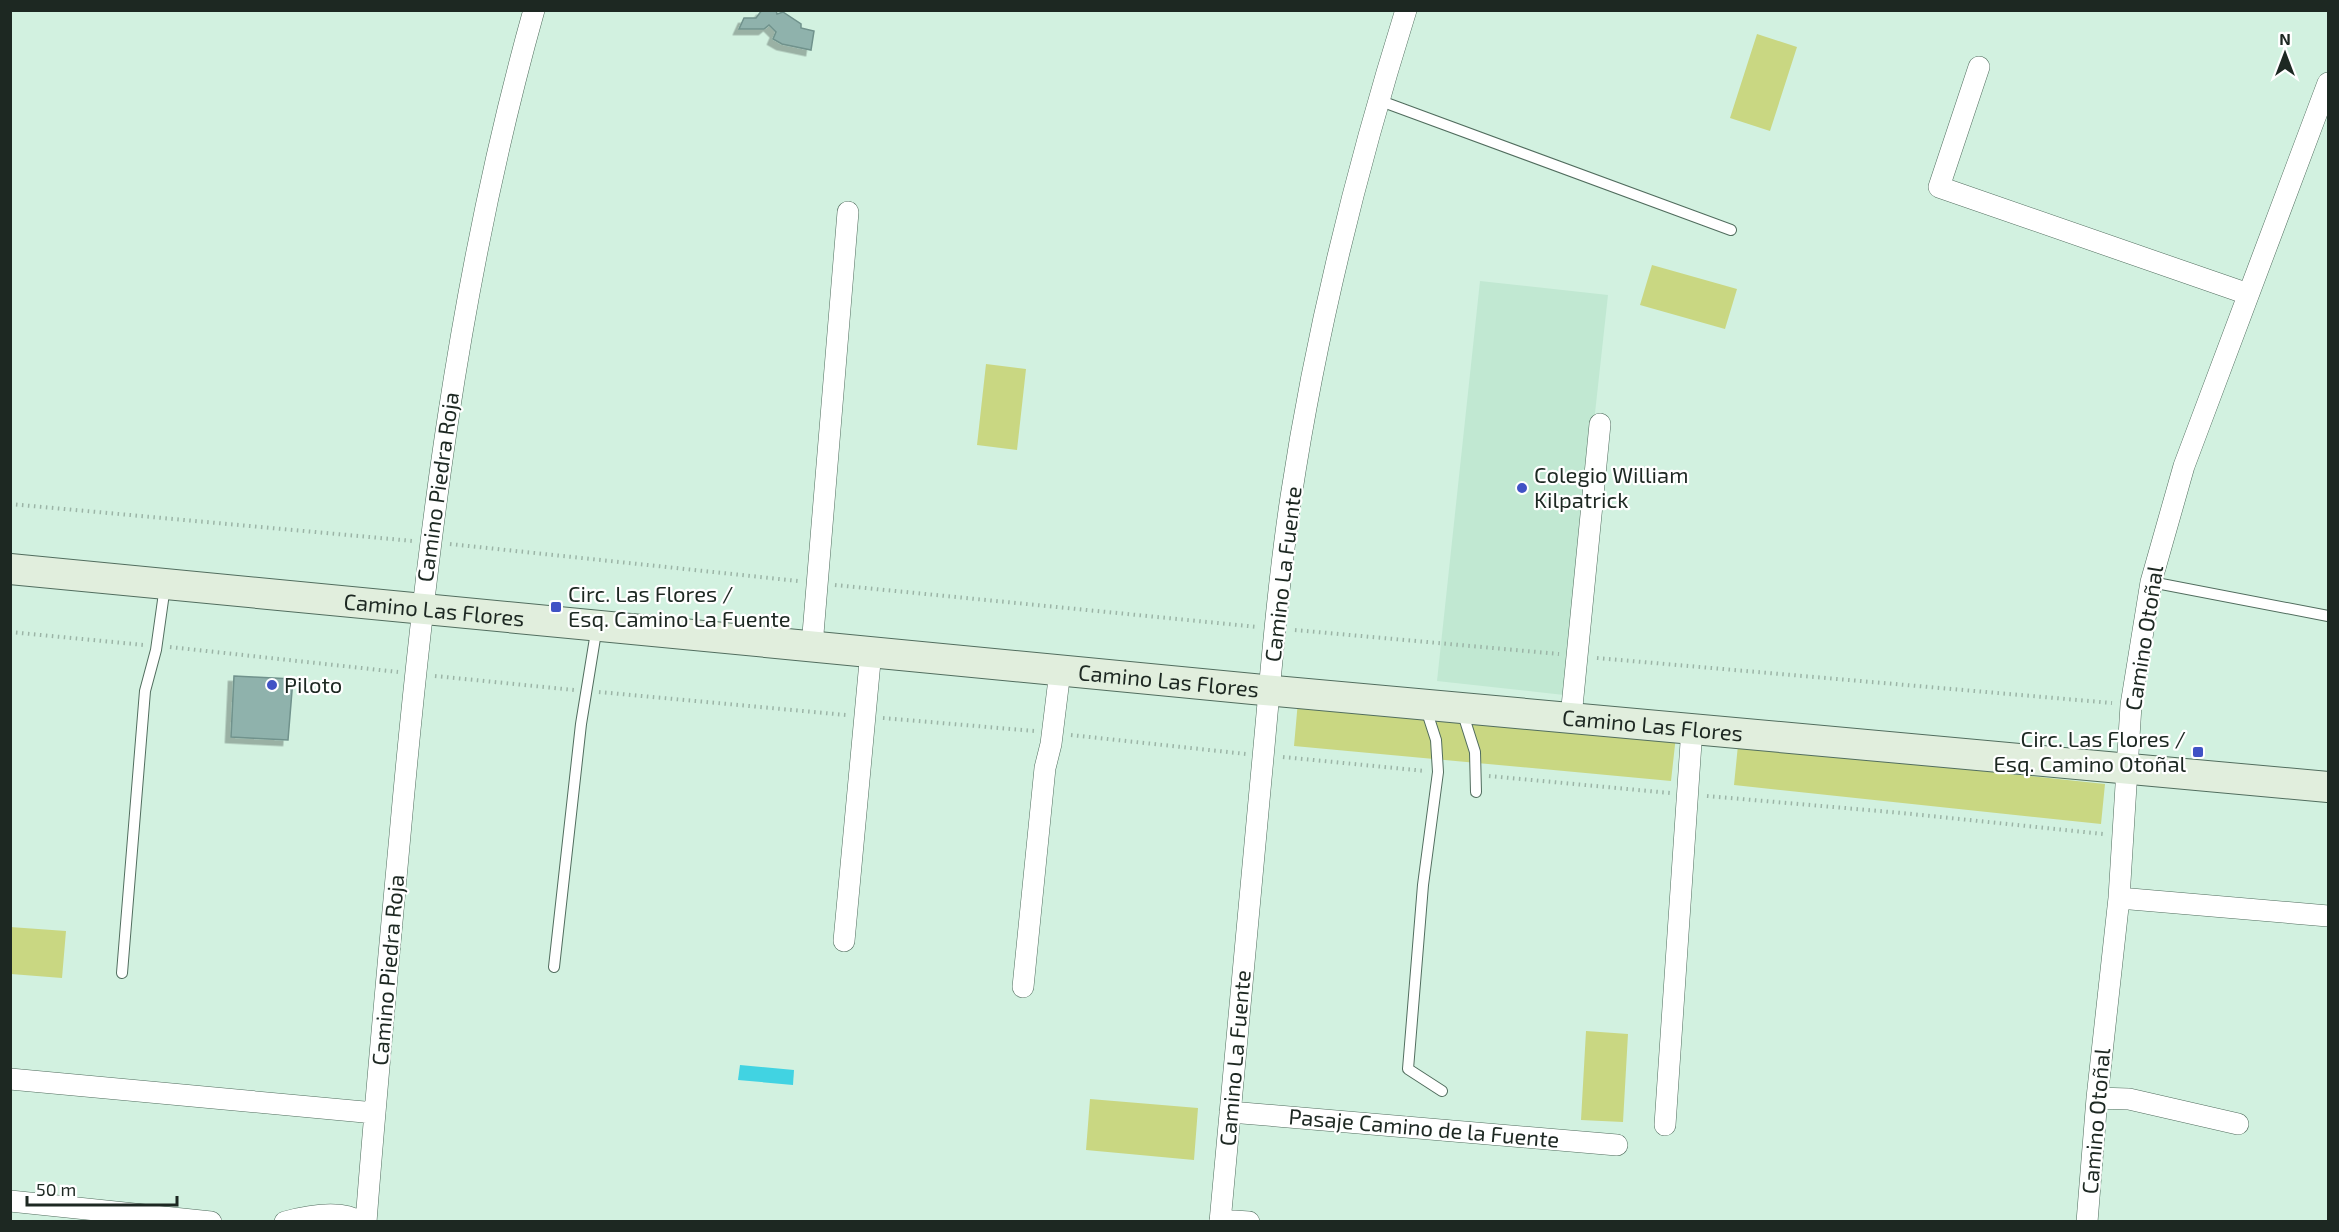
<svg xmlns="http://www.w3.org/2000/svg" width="2339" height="1232" font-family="'Exo 2',sans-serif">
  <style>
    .built { fill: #c1e8d2 }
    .green { fill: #c9d782 }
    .water { fill: #41d3e2 }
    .building { fill: #8fb2ac; stroke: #70928c; stroke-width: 1.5; filter: url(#shadow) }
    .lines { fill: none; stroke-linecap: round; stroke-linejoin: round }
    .lane-casing { stroke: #516d5e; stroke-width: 12 }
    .street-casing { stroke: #516d5e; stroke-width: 22 }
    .secondary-casing { stroke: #516d5e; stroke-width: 32 }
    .path { stroke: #9bb4a6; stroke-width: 4; stroke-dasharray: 1.5 4.5; stroke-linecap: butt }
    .lane { stroke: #fff; stroke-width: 10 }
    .street { stroke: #fff; stroke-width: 21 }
    .secondary { stroke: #e1eedd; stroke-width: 30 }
    .poi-dot { fill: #4052c5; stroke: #fff; stroke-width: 2 }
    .labels { text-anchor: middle; stroke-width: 4.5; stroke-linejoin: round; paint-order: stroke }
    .poi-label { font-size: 22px; fill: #1d2822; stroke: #fff; text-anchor: start }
    .street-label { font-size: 22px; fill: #1d2822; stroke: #fff }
  </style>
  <defs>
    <filter id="shadow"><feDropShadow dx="-5.5" dy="5.5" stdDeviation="0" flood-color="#0004"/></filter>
  </defs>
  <rect width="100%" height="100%" fill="#d2f1e0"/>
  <!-- built -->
  <path class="built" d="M1480 281 1608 295 1564 695 1437 681Z"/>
  <!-- green -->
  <path class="green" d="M1757 34 1797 47 1770 131 1730 118Z
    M1652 265 1737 289 1725 329 1640 305Z
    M986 364 1026 369 1017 450 977 445Z
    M1298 701 1676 736 1671 781 1294 746Z
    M1738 745 2105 784 2101 824 1734 785Z
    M10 927 66 931 62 978 11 974Z
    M1586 1031 1628 1034 1623 1122 1581 1120Z
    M1090 1099 1198 1108 1194 1160 1086 1150Z"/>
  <!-- water -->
  <path class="water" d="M740 1065 794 1070 793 1085 738 1080Z"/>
  <!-- building -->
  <path class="building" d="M762 10H776L777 14 783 12 801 24V28L814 31 811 50 782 44 773 39 776 32 769 25 764 29H739L744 18H756Z
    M234 676 293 679 288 740 231 737Z"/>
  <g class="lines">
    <defs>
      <path id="lane" d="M1378 100 1731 230
        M2151 582 2328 616
        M1426 709 1436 740 1438 772 1423 885 1408 1069 1442 1091
        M1462 711 1475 752 1476 792
        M554 967 581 724 597 626
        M122 973 145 691 156 650 165 586"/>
      <path id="street" d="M1979 67 1939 187 2248 294
        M812 646 848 212
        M1571 717 1600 424
        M2119 898 2328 916
        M844 941 871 651
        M1023 987 1045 768 1051 744 1060 671
        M10 1079 375 1113
        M2097 1098 2129 1099 2238 1124
        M1230 1112 1617 1145
        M1665 1125 1692 728
        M10 1201 211 1222
        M1220 1220 1249 1222
        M285 1222C307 1216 341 1209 360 1222
        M366 1222C376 1093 388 964 400 835 425 557 458 280 534 10
        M1220 1222C1234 1074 1248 926 1261 779 1270 685 1277 590 1291 497 1316 331 1356 170 1406 10
        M2087 1222 2097 1098 2119 898 2131 705 2151 582 2184 466 2328 83"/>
      <g id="secondary">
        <path id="s1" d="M10 569 1253 689 2328 787"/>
      </g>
    </defs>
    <!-- lane casing -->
    <use href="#lane" class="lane-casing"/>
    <!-- street casing -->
    <use href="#street" class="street-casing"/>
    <!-- secondary casing -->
    <use href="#secondary" class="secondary-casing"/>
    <!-- path -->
    <path class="path" d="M10 504 413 541
      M450 544 798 581
      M835 585 1258 627
      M1295 630 1559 654
      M10 632 144 645
      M170 647 398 672
      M1597 658 2112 703
      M435 676 574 690
      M599 692 846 715
      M883 718 1034 731
      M1071 735 1246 754
      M1283 757 1425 771
      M1489 776 1670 793
      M1707 796 1902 813 2103 834"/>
    <!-- lane -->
    <use href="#lane" class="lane"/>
    <!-- street -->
    <use href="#street" class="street"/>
    <!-- secondary -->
    <use href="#secondary" class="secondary"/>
  </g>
  <!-- markers -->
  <g class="poi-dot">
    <circle cx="1522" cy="488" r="6"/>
    <rect x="550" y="601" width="12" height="12" rx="3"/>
    <circle cx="272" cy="685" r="6"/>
    <rect x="2192" y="746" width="12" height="12" rx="3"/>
  </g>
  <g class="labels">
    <!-- poi labels -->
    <g class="poi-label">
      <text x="1534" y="483">Colegio William<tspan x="1534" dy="25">Kilpatrick</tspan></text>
      <text x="568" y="602">Circ. Las Flores /<tspan x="568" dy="25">Esq. Camino La Fuente</tspan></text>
      <text x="284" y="693">Piloto</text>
      <text x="2186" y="747" text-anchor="end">Circ. Las Flores /<tspan x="2186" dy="25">Esq. Camino Otoñal</tspan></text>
    </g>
    <!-- street labels -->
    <g class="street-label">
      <text transform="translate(438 487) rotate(-82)" y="8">Camino Piedra Roja</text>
      <text transform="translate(1283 574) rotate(-83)" y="8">Camino La Fuente</text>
      <text dy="8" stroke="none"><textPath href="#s1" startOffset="426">Camino Las Flores</textPath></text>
      <text transform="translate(2144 638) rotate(-81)" y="8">Camino Otoñal</text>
      <text dy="8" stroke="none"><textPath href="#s1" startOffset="1164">Camino Las Flores</textPath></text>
      <text dy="8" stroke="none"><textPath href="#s1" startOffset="1650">Camino Las Flores</textPath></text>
      <text transform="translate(388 970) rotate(-85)" y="8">Camino Piedra Roja</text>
      <text transform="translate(1235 1058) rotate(-85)" y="8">Camino La Fuente</text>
      <text transform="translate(2096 1121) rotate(-85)" y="8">Camino Otoñal</text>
      <text transform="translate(1424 1128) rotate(5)" y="8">Pasaje Camino de la Fuente</text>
    </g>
  </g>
  <!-- border -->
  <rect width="2339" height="1232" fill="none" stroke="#1d2822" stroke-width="24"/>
  <!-- north arrow -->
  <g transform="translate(2285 54)" stroke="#ffffff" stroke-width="4.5" paint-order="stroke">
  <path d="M0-4.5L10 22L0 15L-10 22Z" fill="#1d2822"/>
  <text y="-9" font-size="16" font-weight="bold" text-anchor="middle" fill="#1d2822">N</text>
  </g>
  <!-- scale -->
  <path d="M27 1196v9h150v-9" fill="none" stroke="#1d2822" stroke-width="3"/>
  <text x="36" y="1196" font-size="18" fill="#1d2822" stroke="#ffffff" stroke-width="4.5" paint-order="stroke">50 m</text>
</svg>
